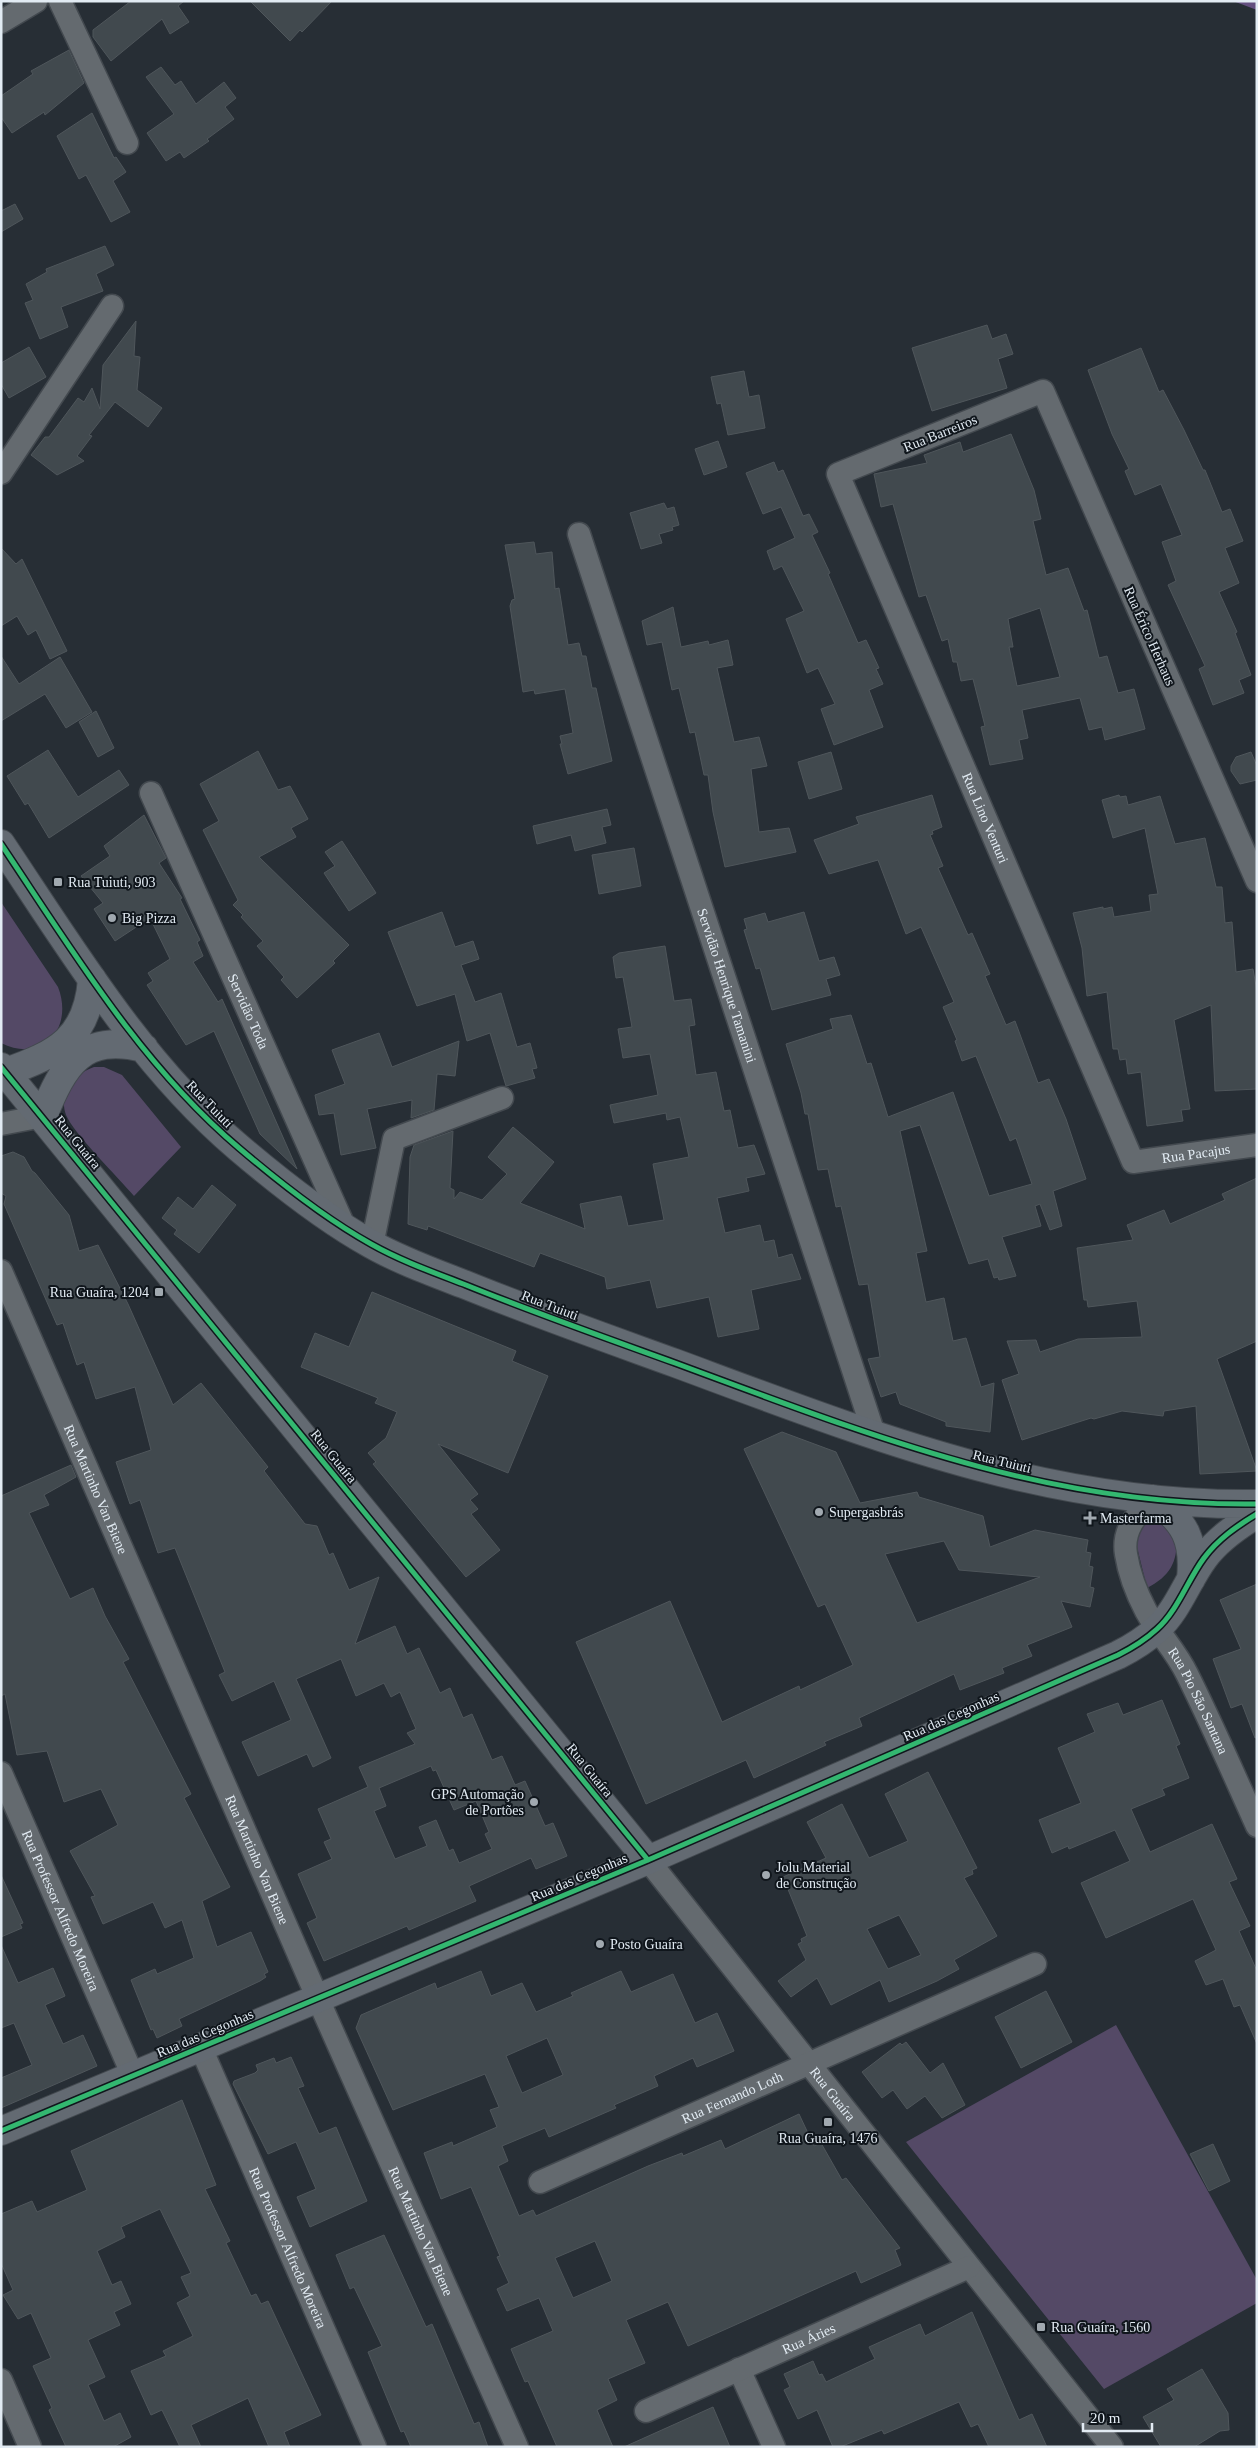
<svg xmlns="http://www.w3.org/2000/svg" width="1258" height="2448" font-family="Georgia,serif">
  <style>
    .green { fill: #544966 }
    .forest { fill: #634f7f }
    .building { fill: #41494e; stroke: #4f565b; fill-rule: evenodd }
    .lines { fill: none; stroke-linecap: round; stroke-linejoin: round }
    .minor-casing { stroke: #43494f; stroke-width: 25 }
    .major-casing { stroke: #43494f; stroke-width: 30 }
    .minor { stroke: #646a6f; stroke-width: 22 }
    .major { stroke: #636a72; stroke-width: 28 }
    .cycleway-casing { stroke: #10161c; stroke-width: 8 }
    .cycleway { stroke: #33b770; stroke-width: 5 }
    .poi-dot { fill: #a1a9b0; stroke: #10161c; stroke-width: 2 }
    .labels { text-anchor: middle; stroke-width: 4; stroke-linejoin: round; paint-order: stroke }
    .street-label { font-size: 14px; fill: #e2ebf3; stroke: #10161c }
    .poi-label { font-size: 14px; fill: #e2ebf3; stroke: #10161c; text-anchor: start }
  </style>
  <rect width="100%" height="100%" fill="#272e35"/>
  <!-- green -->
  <path class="green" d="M1 902 58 987C74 1028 43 1064 1 1043Z
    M94 1067H104L122 1075 181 1147 134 1196C119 1178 74 1134 66 1115 58 1093 74 1074 94 1067Z
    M1153 1519 1160 1520 1177 1538C1177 1563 1170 1576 1147 1588L1136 1543 1139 1528Z
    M1116 2025 1257 2280V2303L1104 2389 906 2142Z"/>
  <!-- forest -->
  <path class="forest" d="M1233 1H1257V10Z"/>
  <!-- building -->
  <path class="building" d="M131 1H184L178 6 189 22 170 34 162 19 111 61 93 37V30Z
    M250 1H332L302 32 300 30 290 41Z
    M69 50 84 83 45 115 44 112 12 133 1 117V96L33 74 31 71Z
    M161 67 175 85 181 81 196 104 224 82 236 98 225 107 234 119 207 139 209 141 184 158 180 152 166 161 147 133 174 114 146 77Z
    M92 113 114 158 116 157 126 172 113 181 130 212 111 222 86 175 79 179 57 136Z
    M15 204 23 219 1 232V211Z
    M105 246 114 265 96 274 103 291 61 307 68 327 40 339 25 303 33 300 26 284 47 272 46 269Z
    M136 321 134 356 140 357 137 390 162 408 148 427 115 402 89 435 92 436 77 456 84 461 57 475 31 455 45 437H49L78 398 84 402 92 388 100 409 103 365Z
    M987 325 992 339 1006 334 1013 354 998 359 1007 388 932 411 912 348Z
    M29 347 46 377 9 398 1 384V363Z
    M1141 348 1159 392 1163 390 1184 430 1203 470H1205L1222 512 1230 509 1243 541 1225 548 1239 583 1219 592 1237 632 1235 633 1251 675 1239 680 1244 693 1213 705 1199 669 1205 666 1168 585 1176 581 1162 542 1182 535 1161 484 1135 495 1125 471 1129 469 1112 434 1088 370Z
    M744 371 749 397 759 395 765 428 728 435 721 403 717 404 711 377Z
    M1011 434 1034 490 1041 519 1033 521 1046 575 1068 568 1084 611 1087 610 1099 658 1107 656 1118 693 1134 689 1145 729 1105 740 1102 727 1089 730 1080 698 1022 710 1028 738 1019 740 1023 759 990 765 981 727 985 726 973 679 961 681 957 662H953L948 639 942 641 926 595 919 597 893 504 881 507 874 474 927 463 924 455 960 442 963 452ZM1040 608 1060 677 1017 686 1009 647H1013L1008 619Z
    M718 441 727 467 704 475 695 449Z
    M774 462 778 472 783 470 803 516 809 514 818 532 812 535 830 573 828 574 858 643 866 640 879 668 876 669 883 684 869 690 883 727 834 745 821 709 835 704 818 668 807 673 786 619 804 611 782 566 774 570 767 551 795 538 781 507 763 514 746 473Z
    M664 503 667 509 674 507 679 525 672 527 673 530 659 534 662 543 641 549 630 513Z
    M534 542 536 554 552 552 555 589 559 588 568 645 579 643 582 656H586L592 688H596L612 761 568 774 560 744H562L560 736 573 733 565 689 535 694 534 690 523 692 510 606 512 600 515 599 505 545Z
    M1 548 16 564 22 559 67 651 50 659 36 630 28 635 17 616 1 626Z
    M673 607 681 647 708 641 709 645 728 640 733 665 717 668 734 742 759 737 767 766 751 769 759 832 789 828 796 852 725 867 713 812 708 775H704L695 732 690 733 679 688 672 690 662 642 647 645 642 621Z
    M1 656 19 684 60 657 92 712 66 728 45 694 1 721Z
    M96 711 114 748 98 757 79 722Z
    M48 750 78 797 119 770 129 785 49 838 28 803 25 805 7 776Z
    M258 751 278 790 290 786 308 819 291 828 296 837 259 857 349 945 333 961 335 963 297 998 281 980 284 977 257 946 263 941 241 917 243 915 233 905 238 900 203 830 219 821 200 784Z
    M831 752 842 789 809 799 798 762Z
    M1251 752 1257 766V780L1240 784 1231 771V766L1236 757Z
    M932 795 942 827 932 831 933 834 930 835 943 866 938 868 968 935 972 933 990 974 985 976 1006 1025 1015 1021 1038 1083 1049 1079 1066 1119 1086 1179 1053 1191 1062 1226 1050 1230 1040 1204 1035 1206 1041 1226 1002 1237 1016 1276 999 1280 998 1277 994 1278 988 1259 969 1264 920 1125 900 1131 927 1251 916 1253 926 1302 944 1298 953 1341 966 1338 981 1387 994 1383 990 1432 946 1426V1422L900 1404 896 1392 881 1397 868 1359 880 1357 868 1284 859 1285 841 1206 836 1207 828 1169 818 1170 808 1114H805L801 1093 786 1044 833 1029 830 1019 851 1015 867 1064 871 1063 888 1117 953 1092 989 1196 1032 1184 1016 1138 1010 1141 976 1056 962 1061 955 1041 957 1040 943 1007 954 1002 921 927 906 934 878 860 829 874 814 840 859 824 856 817Z
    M1119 795 1120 797 1126 796 1128 805 1160 796 1175 844 1205 838 1216 887H1222L1225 923 1232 922 1236 972 1253 969 1257 992V1089L1215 1091 1211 1005 1174 1020 1190 1109 1181 1110 1183 1121 1147 1126 1141 1072 1128 1074 1126 1059 1120 1060 1118 1049H1113L1107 992 1087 996 1082 948 1073 913 1103 907V909L1112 907 1114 917 1151 911 1149 895 1158 894 1145 828 1113 838 1102 800Z
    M607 809 611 825 602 827 606 843 575 851 571 835 537 844 533 826Z
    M144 815 166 858 159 863 182 898 180 899 200 940 197 942 203 956 193 962 218 1002 222 999 297 1169 260 1134 214 1031 186 1045 147 985 153 981 148 973 170 959 150 918 115 941 94 909 103 903 81 876 110 856 104 846Z
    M342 841 376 893 349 911 324 873 335 866 325 852Z
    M634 848 641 886 599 894 592 855Z
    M442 912 455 947 473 941 479 959 461 965 475 1002 501 993 517 1047 530 1043 537 1068 532 1069 535 1078 506 1086 490 1033 467 1041 455 994 417 1006 388 932Z
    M804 912 819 961 834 957 840 975 826 979 831 995 772 1010 760 968 756 969 744 930 747 929 744 919 765 913 768 922Z
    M665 946 674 1001 691 999 695 1025 689 1026 696 1075 716 1072 724 1111 730 1110 738 1148 754 1145 765 1174 746 1178 749 1191 717 1198 725 1233 760 1225 764 1242 774 1240 778 1258 792 1254 801 1279 751 1290 759 1329 718 1337 709 1297 657 1308 650 1280 607 1289 605 1277 540 1253 534 1267 428 1226 427 1230 408 1224 410 1157 414 1145 453 1131 450 1188 454 1190V1199L460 1192 482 1200 507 1174 488 1157 513 1127 554 1162 520 1203 585 1229 580 1204 621 1196 628 1226 664 1220 653 1164 689 1157 680 1117 667 1120 666 1113 614 1123 610 1105 658 1095 650 1054 623 1058 618 1029 632 1027 623 977 616 978 613 957 619 953Z
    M379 1033 392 1067 459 1041 455 1076 437 1074 434 1110 411 1118 412 1100 367 1109 376 1148 341 1155 334 1113 319 1115 315 1095 345 1084 332 1050Z
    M13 1152 24 1157 32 1171 35 1173 69 1215 79 1251 98 1245 128 1304 173 1405 201 1383 268 1467 264 1471 305 1524 317 1526 329 1555 333 1553 349 1590 379 1577 355 1644 395 1626 407 1654 419 1648 440 1693 450 1688 463 1718 472 1714 492 1760 502 1756 515 1785 525 1781 545 1826 553 1823 567 1856 536 1869 531 1858 469 1886 476 1901 409 1930 407 1926 324 1961 307 1923 317 1918 298 1874 332 1859 324 1842 331 1839 318 1809 368 1787 359 1767 415 1744 407 1733 416 1729 400 1692 391 1697 384 1683 356 1696 341 1659 296 1679 331 1758 313 1767 307 1754 258 1776 242 1742 291 1720 274 1681 232 1701 219 1675 225 1672 175 1548 158 1553 140 1500 130 1504 116 1462 151 1450 135 1387 96 1399 84 1362 77 1365 63 1323 57 1325 4 1204 6 1196 1 1193V1156ZM431 1766 433 1771 436 1770 454 1810 476 1801 489 1832 485 1834 492 1849 459 1863 453 1849 449 1851 436 1820 419 1827 427 1846 395 1859 374 1811 386 1806 379 1788Z
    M1257 1178V1341L1217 1359 1257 1471 1200 1474 1196 1406 1164 1411 1163 1416 1122 1411 1094 1419 1091 1418 1022 1440 1002 1380 1019 1374 1007 1341 1036 1340 1040 1352 1078 1339 1142 1337 1137 1301 1088 1307 1087 1300H1084L1077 1248 1133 1240 1127 1225 1164 1210 1170 1224 1225 1200 1222 1194Z
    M212 1185 236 1205 199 1253 174 1234 177 1230 162 1218 178 1197 193 1209Z
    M372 1292 516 1351 512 1361 548 1376 508 1473 438 1444 478 1494 470 1500 478 1509 471 1514 500 1550 466 1577 373 1464 376 1462 368 1453 386 1438 397 1412 375 1403 378 1398 301 1367 315 1333 349 1347Z
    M782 1432 836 1452 860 1503 917 1492 919 1497 983 1516 990 1547 1035 1530 1088 1540 1086 1552 1091 1553 1089 1566 1093 1567 1090 1587 1094 1588 1090 1607 1061 1601 1072 1627 1027 1645 1032 1656 1002 1668 1004 1673 960 1690 954 1674 859 1718 862 1726 824 1742 826 1745 754 1778 746 1760 646 1804 576 1642 670 1601 722 1722 799 1686 800 1690 853 1665 825 1604 818 1607 744 1449ZM944 1541 959 1570 1040 1577 917 1623 885 1554Z
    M71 1465 76 1477 44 1495 49 1505 29 1513 70 1599 93 1588 105 1616 129 1659 123 1662 191 1794 184 1798 230 1887 202 1901 217 1947 251 1932 268 1972 264 1974 266 1977 260 1981 179 2019 182 2026 157 2038 153 2029 151 2030 131 1980 155 1969 157 1974 194 1958 182 1920 165 1928 153 1902 103 1924 91 1897 95 1896 70 1851 118 1825 101 1789 64 1802 47 1751 17 1755 5 1694 1 1696V1496Z
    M1257 1584V1737L1255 1738 1242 1704 1231 1708 1213 1659 1241 1649 1220 1600Z
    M1162 1700 1180 1744 1176 1746 1189 1778 1162 1789 1165 1795 1131 1809 1150 1852 1212 1824 1237 1879 1229 1882 1250 1926 1239 1931 1257 1971V2044L1240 2005 1234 2007 1223 1979 1206 1985 1195 1961 1216 1950 1193 1899 1106 1938 1081 1883 1130 1861 1115 1830 1069 1849 1068 1846 1052 1853 1039 1820 1081 1803 1058 1748 1095 1732 1087 1714 1118 1703 1123 1715Z
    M928 1772 977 1868 972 1870 973 1874 964 1878 997 1936 954 1960 959 1969 937 1981 889 2002 880 1980 831 2005 817 1978 791 1997 778 1981 806 1960 798 1944 802 1942 801 1939 807 1936 783 1877 826 1858 807 1822 842 1804 869 1858 908 1841 885 1794ZM899 1915 921 1955 888 1969 867 1929Z
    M1 1875 23 1923 20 1924 22 1928 1 1937Z
    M1 1945 18 1983 53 1968 65 1996 45 2005 63 2044 83 2035 97 2066 1 2108V2078L32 2065 14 2023 1 2028Z
    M481 1971 491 1996 522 1983 536 2012 573 1996 571 1993 621 1971 631 1992 673 1974 695 2023 717 2013 734 2051 697 2067 693 2058 654 2076 658 2086 614 2105 616 2108 549 2137 545 2128 502 2146 508 2161 498 2166 519 2216 533 2210 536 2216 648 2166 682 2153 683 2156 721 2140 725 2149 799 2114 814 2146 821 2143 842 2180 846 2178 900 2248 895 2250 901 2265 861 2283 856 2271 688 2346 668 2302 626 2320 645 2363 608 2379 617 2400 597 2410 613 2447H557L528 2381 525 2382 511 2349 553 2331 539 2298 507 2311 497 2289 509 2283 497 2257 500 2256 471 2187 441 2199 424 2153 452 2142 453 2146 497 2127 490 2110 499 2107 485 2074 393 2110 356 2028 361 2015 435 1983 437 1989ZM547 2038 563 2075 522 2093 506 2056ZM595 2241 612 2281 573 2298 555 2258Z
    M1046 1991 1072 2042 1021 2068 995 2017Z
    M906 2042 930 2073 943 2063 965 2105 942 2118 925 2096 907 2109 893 2090 882 2098 862 2072 900 2043 902 2045Z
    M291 2057 304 2086 298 2088 319 2134 336 2127 367 2201 310 2227 297 2197 316 2189 296 2142 268 2154 233 2084 234 2081 255 2073 258 2070 256 2065 274 2058 276 2063Z
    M182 2100 216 2185 205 2189 230 2241 226 2243 251 2296 256 2294 261 2304 268 2301 321 2415 284 2432 290 2447H269L248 2398 191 2425 201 2447H180L162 2410 151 2415 131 2371 166 2356 163 2351 193 2336 177 2303 190 2296 181 2277 191 2273 160 2209 121 2227 125 2237 97 2251 112 2285 121 2281 131 2304 114 2312 120 2325 88 2340 105 2377 88 2385 104 2421 120 2413 131 2437 113 2447H66L49 2410 52 2408 33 2366 51 2358 31 2313 18 2319 3 2295 13 2290 1 2263V2214L32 2201 37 2212 87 2190 71 2151Z
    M1213 2144 1230 2181 1209 2191 1190 2154Z
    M384 2235 426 2327 432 2324 474 2424 479 2422 488 2447H411L404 2431 401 2432 368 2352 382 2346 354 2287 350 2289 336 2255Z
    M972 2312 1019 2420 1032 2414 1047 2447H989L978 2424 971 2427 959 2402 884 2434 882 2430 840 2447H833L817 2410 798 2419 784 2390 790 2387 784 2374 813 2361 819 2375 822 2374 826 2382 875 2359 869 2347 920 2324 925 2336Z
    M1202 2369 1228 2413 1229 2430 1220 2431 1194 2447H1161L1143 2417 1174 2400 1167 2389Z
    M713 2407 730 2447H624Z"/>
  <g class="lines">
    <defs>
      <g id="minor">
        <path d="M60 1 127 143"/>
        <path d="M1 22 36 1"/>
        <path d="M1 473 112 306"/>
        <path id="s1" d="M579 534 875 1437"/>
        <path id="s2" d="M151 793 345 1228"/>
        <path id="s3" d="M1257 881 1043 391 838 474 1133 1162 1257 1145"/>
        <path d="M1 1124 43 1116"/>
        <path d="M372 1245 394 1139 502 1098"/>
        <path id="s4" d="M1 1271 318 1999 517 2447"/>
        <path id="s5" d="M1153 1499C1137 1513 1122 1530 1126 1554 1129 1573 1137 1594 1146 1611 1158 1633 1176 1651 1187 1674 1212 1724 1234 1775 1257 1826"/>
        <path id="s6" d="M1 1773 133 2076"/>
        <path id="s7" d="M648 1860 1112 2447"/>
        <path id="s8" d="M201 2048 375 2447"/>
        <path id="s9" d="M540 2182 1035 1964"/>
        <path d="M739 2369 774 2447"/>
        <path d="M1 2380 30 2447"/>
        <path id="s10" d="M646 2411 969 2267"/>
      </g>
      <path id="major" d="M1 844C72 950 141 1065 239 1148 279 1182 324 1218 371 1244 401 1261 435 1273 466 1285 535 1313 606 1338 675 1363 867 1434 1048 1507 1257 1504
        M1 1067 648 1860
        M6 1072C57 1054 88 1038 92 979
        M43 1116C64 1064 82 1033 144 1048
        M1153 1499C1185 1521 1195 1540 1191 1579
        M1 2131 648 1860 1118 1655C1132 1648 1145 1640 1157 1629 1178 1610 1187 1581 1204 1558 1218 1539 1237 1526 1257 1514"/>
    </defs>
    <!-- minor casing -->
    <use href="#minor" class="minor-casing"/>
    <!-- major casing -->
    <use href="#major" class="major-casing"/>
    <!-- minor -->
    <use href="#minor" class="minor"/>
    <!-- major -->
    <use href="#major" class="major"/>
    <defs>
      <path id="cycleway" d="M1 844C72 950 141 1065 239 1148 279 1182 324 1218 371 1244 401 1261 435 1273 466 1285 535 1313 606 1338 675 1363 867 1434 1048 1507 1257 1504
        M1 1067 648 1860
        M1 2131 648 1860 1118 1655C1132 1648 1145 1640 1157 1629 1178 1610 1187 1581 1204 1558 1218 1539 1237 1526 1257 1514"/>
    </defs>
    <!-- cycleway casing -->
    <use href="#cycleway" class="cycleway-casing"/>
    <!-- cycleway -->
    <use href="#cycleway" class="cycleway"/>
  </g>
  <!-- markers -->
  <g class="poi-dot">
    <rect x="53" y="877" width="10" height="10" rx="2.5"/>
    <circle cx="112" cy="918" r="5"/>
    <rect x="154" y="1287" width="10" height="10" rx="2.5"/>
    <circle cx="819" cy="1512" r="5"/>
    <path d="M1087.5 1510.5h5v5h5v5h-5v5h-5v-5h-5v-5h5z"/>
    <circle cx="534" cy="1802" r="5"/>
    <circle cx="766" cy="1875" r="5"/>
    <circle cx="600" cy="1944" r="5"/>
    <rect x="823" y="2117" width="10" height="10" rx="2.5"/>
    <rect x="1036" y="2322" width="10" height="10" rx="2.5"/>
  </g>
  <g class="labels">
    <!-- street labels -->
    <g class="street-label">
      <text transform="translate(940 433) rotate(-22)" y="5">Rua Barreiros</text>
      <text transform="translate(1150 636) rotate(66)" y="5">Rua Érico Herhaus</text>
      <text dy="5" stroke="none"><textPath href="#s3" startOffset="1130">Rua Lino Venturi</textPath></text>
      <text dy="5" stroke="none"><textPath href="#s1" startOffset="475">Servidão Henrique Tamanini</textPath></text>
      <text dy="5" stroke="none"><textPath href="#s2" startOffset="239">Servidão Toda</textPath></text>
      <text transform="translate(210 1104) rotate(46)" y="5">Rua Tuiuti</text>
      <text transform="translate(78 1142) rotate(51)" y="5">Rua Guaíra</text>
      <text dy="5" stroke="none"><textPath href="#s3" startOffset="1568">Rua Pacajus</textPath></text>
      <text transform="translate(550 1305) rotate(21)" y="5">Rua Tuiuti</text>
      <text transform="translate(334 1456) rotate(51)" y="5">Rua Guaíra</text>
      <text transform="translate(1002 1461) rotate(14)" y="5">Rua Tuiuti</text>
      <text dy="5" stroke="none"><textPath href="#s4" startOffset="238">Rua Martinho Van Biene</textPath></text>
      <text dy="5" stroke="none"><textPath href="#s5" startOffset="229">Rua Pio São Santana</textPath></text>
      <text transform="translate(951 1716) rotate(-24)" y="5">Rua das Cegonhas</text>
      <text transform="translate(590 1770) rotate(51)" y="5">Rua Guaíra</text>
      <text dy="5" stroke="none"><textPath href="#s4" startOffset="642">Rua Martinho Van Biene</textPath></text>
      <text transform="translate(579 1877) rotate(-23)" y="5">Rua das Cegonhas</text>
      <text dy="5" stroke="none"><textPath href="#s6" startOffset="150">Rua Professor Alfredo Moreira</textPath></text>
      <text transform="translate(205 2033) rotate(-23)" y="5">Rua das Cegonhas</text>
      <text dy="5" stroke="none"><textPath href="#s7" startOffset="298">Rua Guaíra</textPath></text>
      <text dy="5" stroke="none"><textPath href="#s9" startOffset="210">Rua Fernando Loth</textPath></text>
      <text dy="5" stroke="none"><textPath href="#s4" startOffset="1048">Rua Martinho Van Biene</textPath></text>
      <text dy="5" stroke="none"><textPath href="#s8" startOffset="218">Rua Professor Alfredo Moreira</textPath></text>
      <text dy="5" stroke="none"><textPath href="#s10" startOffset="178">Rua Áries</textPath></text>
    </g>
    <!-- poi labels -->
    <g class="poi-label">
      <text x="68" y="887">Rua Tuiuti, 903</text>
      <text x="122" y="923">Big Pizza</text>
      <text x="149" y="1297" text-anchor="end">Rua Guaíra, 1204</text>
      <text x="829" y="1517">Supergasbrás</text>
      <text x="1100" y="1523">Masterfarma</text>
      <text x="524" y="1799" text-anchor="end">GPS Automação<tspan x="524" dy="16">de Portões</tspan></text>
      <text x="776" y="1872">Jolu Material<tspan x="776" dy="16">de Construção</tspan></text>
      <text x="610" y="1949">Posto Guaíra</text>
      <text x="828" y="2143" text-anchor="middle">Rua Guaíra, 1476</text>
      <text x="1051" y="2332">Rua Guaíra, 1560</text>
    </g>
  </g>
  <!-- border -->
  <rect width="1258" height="2448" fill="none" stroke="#e2ebf3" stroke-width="5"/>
  <!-- scale -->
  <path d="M1083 2423v8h69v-8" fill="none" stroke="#e2ebf3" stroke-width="2.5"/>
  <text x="1090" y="2423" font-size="15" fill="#e2ebf3" stroke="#10161c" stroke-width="4" paint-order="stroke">20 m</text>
</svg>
